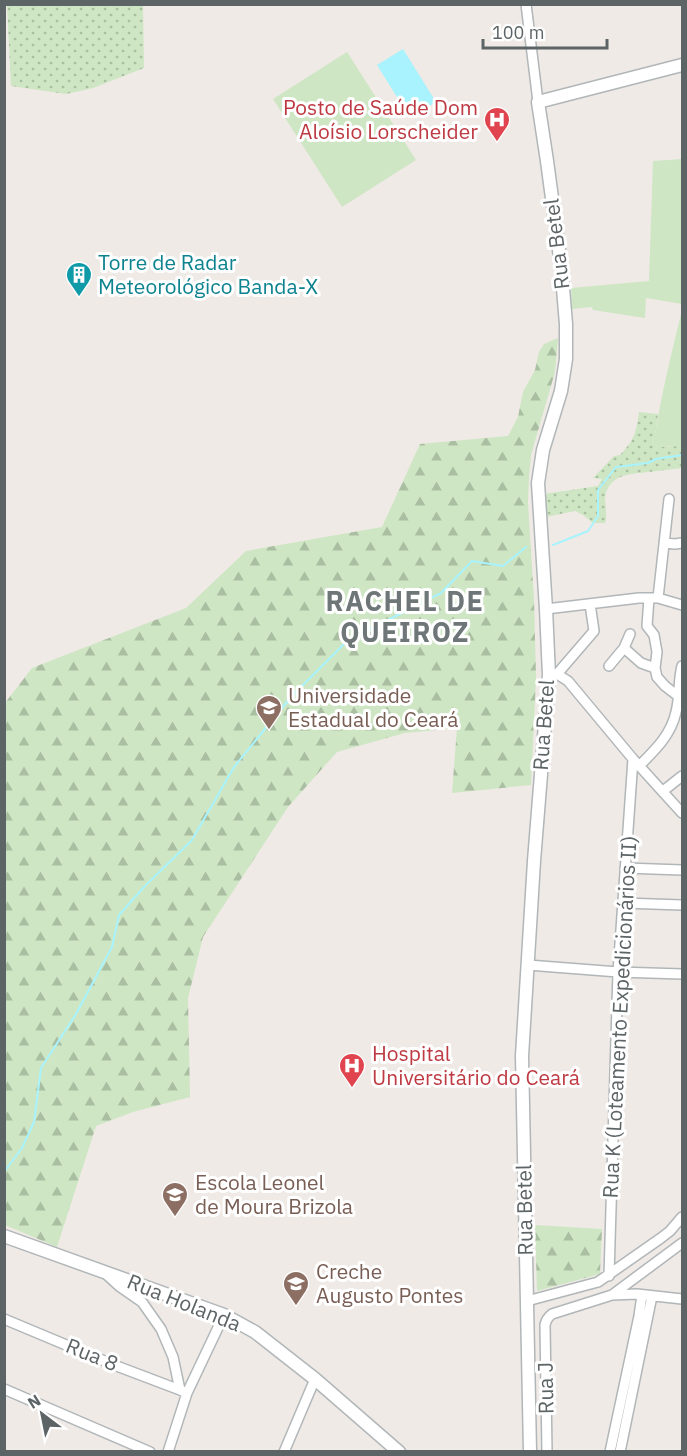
<svg xmlns="http://www.w3.org/2000/svg" width="687" height="1456" font-family="'IBM Plex Sans',sans-serif">
  <style>
    .grass { fill: url(#grass-dots) }
    .forest { fill: url(#forest-firs) }
    .pitch { fill: #cee6c3 }
    .water { fill: #a8f3fd }
    .lines { fill: none; stroke-linecap: round; stroke-linejoin: round }
    .stream { stroke: #a8f3fd; stroke-width: 2 }
    .minor-casing { stroke: #b1b6b8; stroke-width: 12 }
    .tertiary-casing { stroke: #b1b6b8; stroke-width: 15 }
    .minor { stroke: #fff; stroke-width: 9 }
    .tertiary { stroke: #fff; stroke-width: 12 }
    .labels { text-anchor: middle; stroke-width: 6; stroke-linejoin: round; paint-order: stroke }
    .health-label { font-size: 21px; fill: #be3a42; stroke: #fff; text-anchor: end }
    .street-label { font-size: 21px; fill: #5d6466; stroke: #fff }
    .culture-label { font-size: 21px; fill: #0d838f; stroke: #fff; text-anchor: start }
    .education-label { font-size: 21px; fill: #785e54; stroke: #fff; text-anchor: start }
    .district-label { font-size: 27px; font-weight: bold; letter-spacing: 1.5px; fill: #6e7678; stroke: #fff }
  </style>
  <defs>
    <pattern id="grass-dots" width="8" height="8" patternUnits="userSpaceOnUse" patternTransform="scale(1.5)"><rect width="8" height="8" fill="#cee6c3"/><path d="M2 2h.1M6 6h.1" fill="none" stroke="#aabea2" stroke-width="1.8" stroke-linecap="round"/></pattern>
    <pattern id="forest-firs" width="22" height="20" patternUnits="userSpaceOnUse" patternTransform="scale(1.5)"><rect width="22" height="20" fill="#cee6c3"/><path d="M5 1l3.5 6h-7zM16 11l3.5 6h-7z" fill="#aabea2"/></pattern>
  </defs>
  <rect width="100%" height="100%" fill="#efeae6"/>
  <!-- grass -->
  <path class="grass" d="M7 5H143L144 68 93 88 66 94 11 86Z
    M639 412 658 414 653 447 682 446V468C671 469 660 471 649 472 633 474 615 473 607 490 602 501 609 512 605 523H593L583 515 575 511 546 517 544 494 598 486 602 479 593 478 614 456 620 455C635 439 636 433 639 412Z"/>
  <!-- forest -->
  <path class="forest" d="M558 338 555 372 531 455 529 477 528 502 534 600 536 678 531 785 452 793 457 728 405 733 337 752 288 807 203 937 188 998 190 1097 133 1112 96 1126 57 1247 5 1225V703L32 668 186 608 246 551 382 527 420 444 508 436 518 417 523 392 535 370 539 352 544 344Z
    M535 1225 602 1229 600 1274 537 1291Z"/>
  <!-- pitch -->
  <path class="pitch" d="M347 52 416 160 342 207 273 99Z
    M682 159V304L646 298 645 318 593 310 592 307 572 309 571 288 649 281 653 161Z
    M682 310V446L653 447C660 400 671 355 682 310Z"/>
  <!-- water -->
  <path class="water" d="M403 49 436 102 410 118 377 65Z"/>
  <g class="lines">
    <!-- stream -->
    <path class="stream" d="M553 545 588 531 598 516V490L616 467 648 463 656 459 682 455
      M4 1172 22 1148 34 1122 41 1068 76 1014 112 947 119 915 144 887 192 840 234 767 291 697 347 641 441 593 472 561 503 566 526 547"/>
    <defs>
      <path id="minor" d="M526 4 538 102
        M665 543 675 544 682 543
        M649 598 647 626 654 635 657 652 655 668 657 677 665 686 678 696
        M658 598 669 499
        M546 609 639 598H658L682 605
        M624 648 641 663 655 668
        M609 666 624 648 630 634
        M557 674 594 631 590 604
        M549 675 557 674 568 681 633 759 682 813
        M640 765C655 750 671 735 676 712 680 697 678 681 682 666
        M663 791 682 776
        M625 868 682 870
        M623 903 682 905
        M528 965 618 972 682 974
        M106 1274 119 1286 142 1302 161 1329 173 1357 180 1390 187 1393
        M609 1276 618 972 633 759
        M612 1295 682 1243
        M527 1301 598 1282 661 1238 670 1231 682 1217
        M4 1319 114 1365 180 1390
        M4 1389 150 1452
        M168 1452 187 1393 224 1315
        M284 1452 315 1379
        M547 1452 545 1325C546 1320 548 1317 552 1314L612 1295 637 1294 682 1299
        M610 1452 639 1316 642 1295
        M620 1452 652 1296"/>
      <path id="tertiary" d="M4 1236 224 1315 255 1332 315 1379 399 1452
        M530 1452 522 1056 534 861 549 675 546 609 538 483 543 450 561 391 566 359V324L561 265 547 161 538 102 682 65"/>
    </defs>
    <!-- minor casing -->
    <use href="#minor" class="minor-casing"/>
    <!-- tertiary casing -->
    <use href="#tertiary" class="tertiary-casing"/>
    <!-- minor -->
    <use href="#minor" class="minor"/>
    <!-- tertiary -->
    <use href="#tertiary" class="tertiary"/>
  </g>
  <!-- icons -->
  <defs>
    <symbol id="hospital-pin" viewBox="-11 -11 22 30"><path d="M0 17L-7.5 6A9.5 9.5 0 1 1 7.5 6Z" fill="#e0444e" stroke="#fff"/><path d="M-5-5h3v3.5h4V-5h3V5h-3V1.5h-4V5h-3Z" fill="#fff"/></symbol>
    <symbol id="building-pin" viewBox="-11 -11 22 30"><path d="M0 17L-7.5 6A9.5 9.5 0 1 1 7.5 6Z" fill="#0f9aa8" stroke="#fff"/><path d="M-4-6H4V6H1V3H-1V6H-4ZM-2.5-4.3h1.7v1.8h-1.7ZM.8-4.3h1.7v1.8H.8ZM-2.5-1h1.7V.8h-1.7ZM.8-1h1.7V.8H.8Z" fill="#fff"/></symbol>
    <symbol id="university-pin" viewBox="-11 -11 22 30"><path d="M0 17L-7.5 6A9.5 9.5 0 1 1 7.5 6Z" fill="#8d6e63" stroke="#fff"/><path d="M0-5L7-2L0 1L-7-2ZM-4 1L0 2.5L4 1V4Q0 6-4 4Z" fill="#fff"/></symbol>
    <symbol id="school-pin" viewBox="-11 -11 22 30"><path d="M0 17L-7.5 6A9.5 9.5 0 1 1 7.5 6Z" fill="#8d6e63" stroke="#fff"/><path d="M0-5L7-2L0 1L-7-2ZM-4 1L0 2.5L4 1V4Q0 6-4 4Z" fill="#fff"/></symbol>
  </defs>
  <g fill-rule="evenodd">
    <use href="#hospital-pin" x="482" y="105" width="30" height="40"/>
    <use href="#building-pin" x="64" y="260" width="30" height="40"/>
    <use href="#university-pin" x="254" y="693" width="30" height="40"/>
    <use href="#hospital-pin" x="337" y="1051" width="30" height="40"/>
    <use href="#school-pin" x="160" y="1180" width="30" height="40"/>
    <use href="#school-pin" x="281" y="1269" width="30" height="40"/>
  </g>
  <g class="labels">
    <!-- health labels -->
    <g class="health-label">
      <text x="478" y="115">Posto de Saúde Dom<tspan x="478" dy="24">Aloísio Lorscheider</tspan></text>
      <text x="372" y="1061" text-anchor="start">Hospital<tspan x="372" dy="24">Universitário do Ceará</tspan></text>
    </g>
    <!-- street labels -->
    <g class="street-label">
      <text transform="translate(557 244) rotate(-97)" y="7">Rua Betel</text>
      <text transform="translate(544 725) rotate(-86)" y="7">Rua Betel</text>
      <text transform="translate(620 1017) rotate(-87)" y="7">Rua K (Loteamento Expedicionários II)</text>
      <text transform="translate(525 1210) rotate(-91)" y="7">Rua Betel</text>
      <text transform="translate(184 1303) rotate(22)" y="7">Rua Holanda</text>
      <text transform="translate(92 1355) rotate(22)" y="7">Rua 8</text>
      <text transform="translate(546 1388) rotate(-91)" y="7">Rua J</text>
    </g>
    <!-- culture labels -->
    <g class="culture-label">
      <text x="98" y="270">Torre de Radar<tspan x="98" dy="24">Meteorológico Banda-X</tspan></text>
    </g>
    <!-- education labels -->
    <g class="education-label">
      <text x="288" y="703">Universidade<tspan x="288" dy="24">Estadual do Ceará</tspan></text>
      <text x="195" y="1190">Escola Leonel<tspan x="195" dy="24">de Moura Brizola</tspan></text>
      <text x="316" y="1279">Creche<tspan x="316" dy="24">Augusto Pontes</tspan></text>
    </g>
    <!-- district labels -->
    <g class="district-label">
      <text x="405" y="611">RACHEL DE<tspan x="405" dy="31">QUEIROZ</tspan></text>
    </g>
  </g>
  <!-- border -->
  <rect width="687" height="1456" fill="none" stroke="#5d6466" stroke-width="12"/>
  <!-- north arrow -->
  <g transform="translate(42 1414) rotate(328)" stroke="#ffffff" stroke-width="4.5" paint-order="stroke">
  <path d="M0-4.5L10 22L0 15L-10 22Z" fill="#5d6466"/>
  <text y="-9" font-size="16" font-weight="bold" text-anchor="middle" fill="#5d6466">N</text>
  </g>
  <!-- scale -->
  <path d="M483 39v9h124v-9" fill="none" stroke="#5d6466" stroke-width="3"/>
  <text x="492" y="39" font-size="18" fill="#5d6466" stroke="#ffffff" stroke-width="4.5" paint-order="stroke">100 m</text>
</svg>
